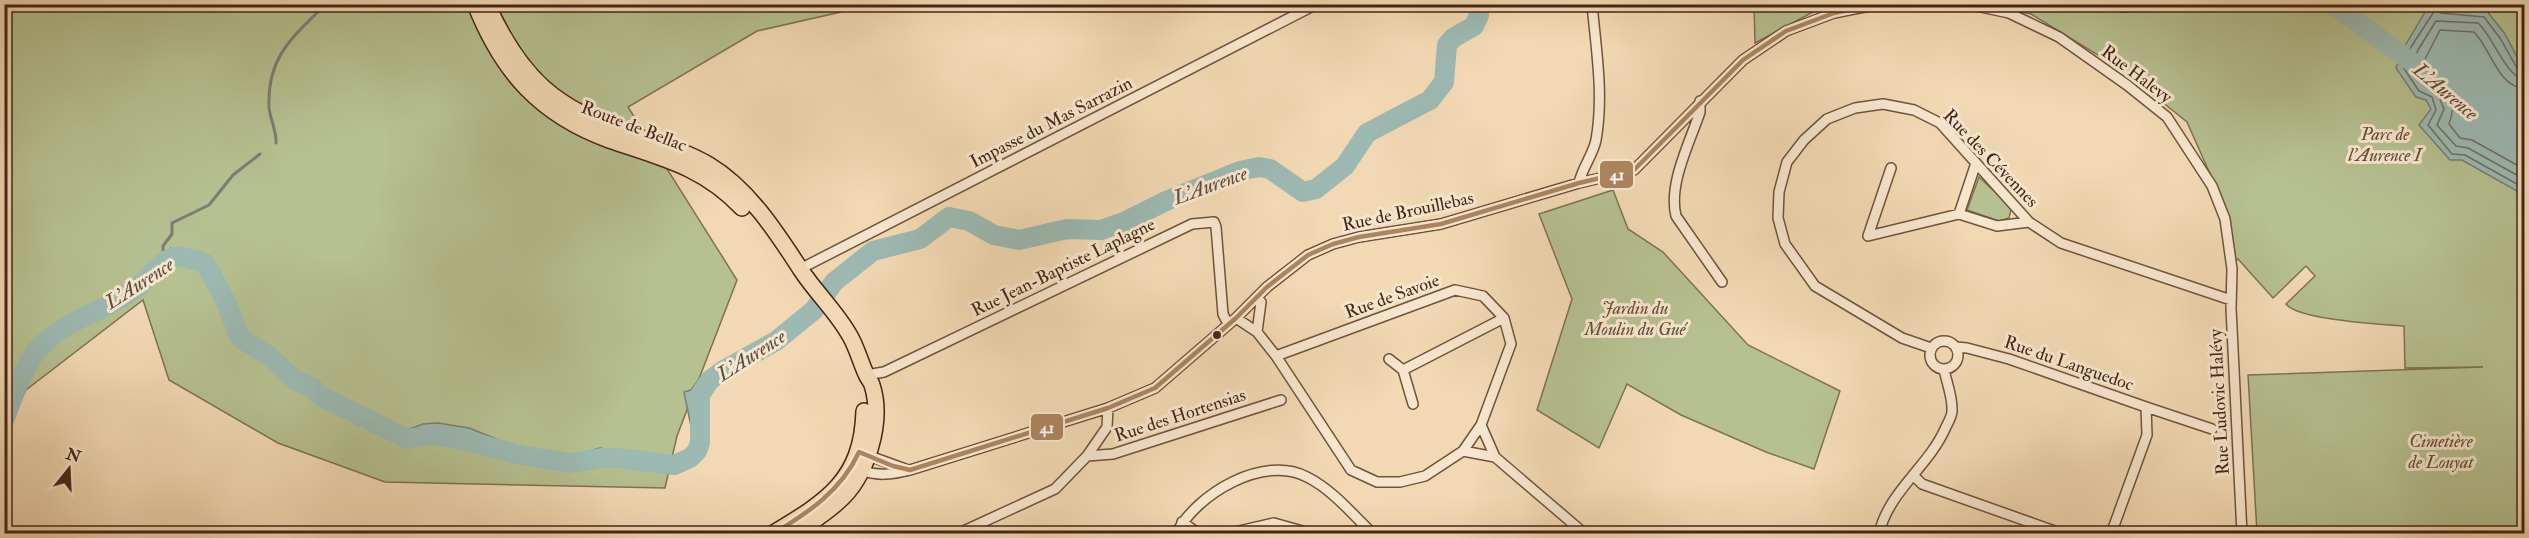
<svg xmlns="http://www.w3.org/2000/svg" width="2529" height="538" font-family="'IM FELL Double Pica',serif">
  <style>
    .green { fill: #b6c090; stroke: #7e7253; stroke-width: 1.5 }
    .water { fill: #9cb9b2; stroke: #7a7e74; stroke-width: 1.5 }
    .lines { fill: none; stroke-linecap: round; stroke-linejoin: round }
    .shore { stroke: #716f64; stroke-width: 1.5 }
    .stream { stroke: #7a7e74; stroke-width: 3 }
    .river { stroke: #9cb9b2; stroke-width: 20 }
    .minor-casing { stroke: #71523d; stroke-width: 12 }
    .primary-casing { stroke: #462516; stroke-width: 18 }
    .minor { stroke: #f7e6ce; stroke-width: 9 }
    .primary { stroke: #f2d9b3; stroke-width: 15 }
    .bus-1-casing { stroke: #f7e6ce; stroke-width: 9 }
    .bus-1 { stroke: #ac855f; stroke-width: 4.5 }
    .bus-dot { fill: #462516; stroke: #f7e6ce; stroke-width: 2 }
    .labels { text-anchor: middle; stroke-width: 6; stroke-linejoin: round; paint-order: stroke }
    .street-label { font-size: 18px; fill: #462516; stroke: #f7e6ce }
    .park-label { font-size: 18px; font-style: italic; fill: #624c34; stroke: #f7e6ce }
    .water-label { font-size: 20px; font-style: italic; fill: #5c4a3d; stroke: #f7e6ce }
    .line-badge { stroke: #f7e6ce; stroke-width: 2 }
    .badge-label { font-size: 16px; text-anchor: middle; font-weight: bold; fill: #fff }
  </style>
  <rect width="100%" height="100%" fill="#f2d9b3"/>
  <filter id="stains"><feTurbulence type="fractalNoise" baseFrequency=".00333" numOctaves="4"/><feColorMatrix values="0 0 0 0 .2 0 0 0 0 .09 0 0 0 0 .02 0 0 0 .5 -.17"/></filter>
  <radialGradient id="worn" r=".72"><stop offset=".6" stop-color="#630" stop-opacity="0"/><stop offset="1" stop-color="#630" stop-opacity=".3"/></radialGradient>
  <!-- green -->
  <path class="green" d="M1754 4 1826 5 1755 43Z
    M5 5H872L757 31 628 107 737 280 677 436 665 488 385 482 278 443 169 380 143 300 26 390 5 434Z
    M1987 5H2524V533H2257L2248 375 2483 367 2405 368 2404 326C2381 324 2298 320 2286 304L2315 276 2306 266 2273 298 2238 259 2234 262 2230 219 2187 122 2121 69 2031 14Z
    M1979 177 2005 201 2011 210 2009 218 1999 221 1967 210Z
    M1613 190 1628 229 1663 252 1748 345 1840 391 1814 469 1766 452 1681 415 1627 384 1599 448 1537 410 1572 299 1539 214Z"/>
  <!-- water -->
  <path class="water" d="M1475 5H1478L1479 15 1474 26 1453 38 1447 45 1444 82 1430 100 1367 133 1345 166 1316 189 1303 192 1270 169 1259 167 1240 171 1166 201 1124 222 1101 230 1067 229 1019 240 994 235 969 221 949 217 920 239 873 251 834 282 828 292 823 286 855 256 876 246 923 232 939 218 959 210 995 231 1018 237 1063 226 1098 227 1112 223 1164 195 1246 164 1267 162 1292 176 1305 187H1309L1344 163 1355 139 1363 130 1429 97 1439 82 1443 44C1456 26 1476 31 1475 5Z
    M2428 7 2486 10 2505 34 2524 71V195L2462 160H2450L2419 125 2431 109 2426 100 2416 97 2396 68 2406 44Z
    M171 248 211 259 221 277 231 306 248 337 274 352 294 374 311 381 321 391 402 432 423 424 438 423 469 428 519 448 576 455 600 448 674 460 685 455 694 441 684 392 691 390 699 379 777 333 812 303 816 308 776 341 724 370 703 388 700 395 698 421 700 443 690 458 674 465 618 458H601L571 463 516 454 468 441 432 435 407 439 397 436 387 428 320 396 313 388 295 380 269 356 240 338 213 276 205 263 186 258 176 257 167 261 137 288 114 304 71 323 41 346 33 349C49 333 70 312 91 304 104 300 114 298 125 290 130 286 137 280 142 277 154 270 158 254 171 248Z"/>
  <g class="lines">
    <!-- shore -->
    <path class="shore" d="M2524 71 2517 68 2500 38 2484 17 2441 13 2435 10 2411 47 2403 67 2419 91 2432 97 2436 110 2428 125 2452 154 2465 155 2524 188
      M2524 79C2506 77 2493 36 2478 23L2436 21 2418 50 2412 66 2424 85 2437 92 2444 109 2437 125 2456 146 2468 148 2524 179
      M2524 88C2498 87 2491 49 2474 32L2440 30 2422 65C2433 89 2463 84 2449 124L2460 138 2472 140 2524 169"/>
    <!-- stream -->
    <path class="stream" d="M276 143C277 132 270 119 269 107 267 56 293 37 326 4
      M163 251V246L172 234V223L209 205 233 175 260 154"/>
    <!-- river -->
    <path class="river" d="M2332 4 2423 70
      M4 420C14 395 23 365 41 346 68 318 106 311 135 289 148 280 158 262 174 257 184 255 196 261 205 263L225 300 240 338 269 356 295 380 313 388 320 396 407 439 432 435 468 441 516 454 571 463 601 458H618L674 465 690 458 697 451 700 443V395L710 380 724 370 776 341 814 310 834 282 873 251 920 239 949 217 969 221 994 235 1019 240 1067 229 1101 230 1124 222 1166 201 1240 171 1259 167 1270 169 1303 192 1316 189 1345 166 1367 133 1430 100 1444 82 1447 45 1453 38 1474 26 1479 15 1478 4"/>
    <defs>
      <path id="minor" d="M1967 4 2009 13 2059 37 2127 85 2167 117 2212 186 2225 219 2232 269 2231 308 2242 534
        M2114 4 2123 7 2163 4
        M1700 101V112C1690 142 1668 184 1676 216L1722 282
        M1976 163 1959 214 1997 226 2029 222
        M1891 168 1868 236 1959 214
        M1579 183C1582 168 1593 155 1596 140 1604 95 1596 49 1592 4
        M800 269 1317 4
        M1236 318 1257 332 1261 302 1258 297
        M1257 332 1276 356 1351 470 1377 482H1400L1425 476 1463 451 1495 457 1585 534
        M1930 355a14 14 0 1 1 28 0a14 14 0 1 1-28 0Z
        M1956 347 1967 348 2009 359 2146 407 2147 435 2111 534
        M1931 348 1902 338 1815 286 1785 244 1778 218 1779 192 1787 162 1804 140 1827 119 1855 108 1883 104 1914 110 1940 123 2029 222 2061 243 2231 300
        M1276 356 1455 290 1483 296 1504 318 1511 344 1481 425 1463 451
        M1389 359 1403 370
        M866 375 884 372 1192 224 1214 222 1216 227 1223 314 1228 324
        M1413 404 1403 370 1504 318
        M2146 407 2212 429
        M1481 425 1495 457
        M864 454 908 470
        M1087 456 1113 454 1281 400
        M859 470C878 476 891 475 910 470L1108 408 1155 388 1236 318 1267 287 1308 255 1333 244 1359 237 1441 224 1579 183 1634 170 1743 60 1786 31 1834 13 1879 4
        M1913 475 1922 484 2063 534
        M1182 522 1199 534
        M957 534 1055 489 1087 456 1107 427 1108 408
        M1176 534C1196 494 1264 454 1307 477 1333 490 1352 514 1373 534
        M1226 534 1274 523 1313 534
        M1879 534C1888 492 1928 467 1945 429 1947 424 1952 417 1952 411 1953 399 1947 383 1944 370"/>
      <path id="primary" d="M475 4C502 72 540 115 609 140 661 158 702 166 742 208
        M487 4C521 79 556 109 633 135 658 144 686 151 709 165 749 189 777 233 801 270 816 293 837 312 850 336 857 348 860 361 866 374 867 378 871 381 872 385 884 422 867 477 838 502 825 514 809 524 794 534
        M772 534C827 501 862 480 864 411"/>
    </defs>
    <!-- minor casing -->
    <use href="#minor" class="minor-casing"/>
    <!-- primary casing -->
    <use href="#primary" class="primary-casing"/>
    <!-- minor -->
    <use href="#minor" class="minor"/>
    <!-- primary -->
    <use href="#primary" class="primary"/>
    <defs>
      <path id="bus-1" d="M773 534C809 512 841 491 859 452L893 466 910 470 1108 408 1155 388 1236 318 1267 287 1308 255 1333 244 1359 237 1441 224 1579 183 1634 170 1743 60 1786 31 1834 13 1876 4"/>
    </defs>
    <!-- bus-1 casing -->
    <use href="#bus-1" class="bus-1-casing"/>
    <!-- bus-1 -->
    <use href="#bus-1" class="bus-1"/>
  </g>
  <!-- markers -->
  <circle class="bus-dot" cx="1217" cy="335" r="5"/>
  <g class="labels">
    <!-- street labels -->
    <g class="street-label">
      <text transform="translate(2137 74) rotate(37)" y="6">Rue Halevy</text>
      <text transform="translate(1051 122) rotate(-27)" y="6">Impasse du Mas Sarrazin</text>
      <text transform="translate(634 126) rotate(21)" y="6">Route de Bellac</text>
      <text transform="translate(1991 158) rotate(46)" y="6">Rue des Cévennes</text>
      <text transform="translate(1408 211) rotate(-12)" y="6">Rue de Brouillebas</text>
      <text transform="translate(1063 267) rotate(-26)" y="6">Rue Jean-Baptiste Laplagne</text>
      <text transform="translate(1392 296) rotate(-20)" y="6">Rue de Savoie</text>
      <text transform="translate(2069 363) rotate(19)" y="6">Rue du Languedoc</text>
      <text transform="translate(2219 402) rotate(-93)" y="6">Rue Ludovic Halévy</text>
      <text transform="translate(1180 415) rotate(-18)" y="6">Rue des Hortensias</text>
    </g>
    <!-- park labels -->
    <g class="park-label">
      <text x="2385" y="140">Parc de<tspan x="2385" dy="21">l'Aurence I</tspan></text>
      <text x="1635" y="314">Jardin du<tspan x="1635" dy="21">Moulin du Gué</tspan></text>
      <text x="2441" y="447">Cimetière<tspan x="2441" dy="21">de Louyat</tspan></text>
    </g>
    <!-- water labels -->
    <g class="water-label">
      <text transform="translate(2446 91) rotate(40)" y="7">L'Aurence</text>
      <text transform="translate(1210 185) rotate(-20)" y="7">L'Aurence</text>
      <text transform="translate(139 283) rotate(-33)" y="7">L'Aurence</text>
      <text transform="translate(751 355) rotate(-33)" y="7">L'Aurence</text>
    </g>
  </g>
  <g class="line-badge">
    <rect x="1599" y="160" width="35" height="29" rx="6" fill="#ac855f"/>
    <rect x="1030" y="413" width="34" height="28" rx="6" fill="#ac855f"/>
  </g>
  <g class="badge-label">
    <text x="1617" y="180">41</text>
    <text x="1047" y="433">41</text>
  </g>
  <!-- margin -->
  <rect width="2529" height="538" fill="none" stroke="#f2d9b3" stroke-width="24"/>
  <rect x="6" y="6" width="2517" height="526" fill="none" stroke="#462516" stroke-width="3"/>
  <rect x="12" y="12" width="2505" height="514" fill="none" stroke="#462516" stroke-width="1.5"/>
  <!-- north arrow -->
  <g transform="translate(69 469) rotate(18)" stroke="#f7e6ce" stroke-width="4.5" paint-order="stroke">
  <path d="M0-4.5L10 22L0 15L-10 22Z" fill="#462516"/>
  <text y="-9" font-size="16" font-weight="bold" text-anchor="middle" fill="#462516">N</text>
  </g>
  <rect width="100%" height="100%" filter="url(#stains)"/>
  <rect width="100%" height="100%" fill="url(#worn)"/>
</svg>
